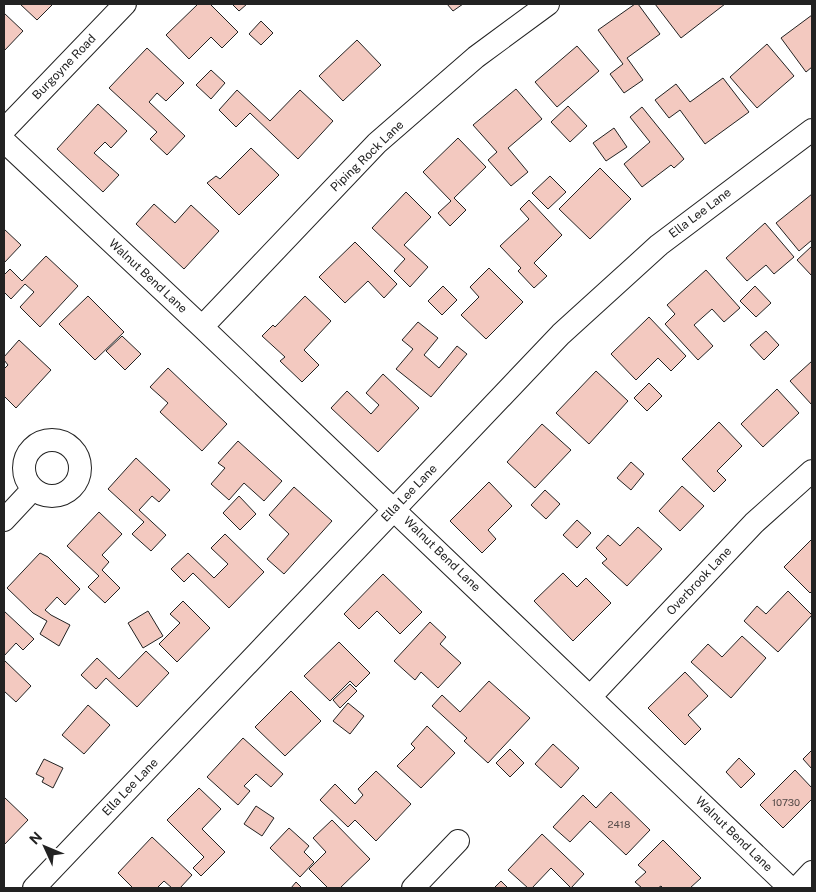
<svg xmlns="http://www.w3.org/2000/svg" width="816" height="892" font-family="'Public Sans',sans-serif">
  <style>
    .building { fill: #f3c9c0; stroke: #222 }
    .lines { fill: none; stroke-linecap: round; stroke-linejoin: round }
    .minor-casing { stroke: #222; stroke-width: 24 }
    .minor { stroke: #fff; stroke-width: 22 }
    .labels { text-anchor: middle; stroke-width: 4; stroke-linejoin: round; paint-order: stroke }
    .number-label { font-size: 10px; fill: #564c4a }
    .street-label { font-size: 12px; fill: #222; stroke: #fff }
  </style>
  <rect width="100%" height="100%" fill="#fff"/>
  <!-- building -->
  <path class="building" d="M20 4H53L37 20Z
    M198 4H210L238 32 222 48 211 37 189 59 166 35Z
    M232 4H247L239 11Z
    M447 4H463L453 11Z
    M635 4H638L660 34 627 58 643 80 624 93 610 74 623 64 598 30Z
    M655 4H725L681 38Z
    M4 13 23 31 4 51Z
    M812 15V67L806 72 781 38Z
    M261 21 273 33 261 45 249 34Z
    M357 40 381 65 343 101 319 76Z
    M767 44 794 76 757 108 730 77Z
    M577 46 599 71 557 107 535 82Z
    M147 48 184 83 166 101 157 93 149 102 185 136 167 155 150 139 157 132 109 88Z
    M211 70 225 83 211 99 196 85Z
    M723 78 749 112 705 144 680 110 669 118 655 100 676 84 690 102Z
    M516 89 542 119 508 148 528 172 511 186 488 160 497 152 473 125Z
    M237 90 270 121 300 90 333 121 298 159 250 113 236 127 219 110Z
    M98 104 127 131 111 148 105 142 94 153 119 175 103 192 57 149Z
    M568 106 587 126 570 142 551 122Z
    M642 107 684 159 674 168 671 165 642 187 624 164 650 142 630 117Z
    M614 128 627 147 606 161 593 143Z
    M458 138 486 167 454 198 466 210 450 226 438 213 451 201 423 172Z
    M251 148 279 175 239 215 207 183 216 176 220 179Z
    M600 168 631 199 590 239 559 209Z
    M550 176 566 192 548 209 532 193Z
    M406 192 431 217 404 245 428 267 410 287 394 271 405 259 372 228Z
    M812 194V240L799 251 776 223Z
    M529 200 562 235 534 263 547 276 534 288 518 271 521 268 500 246 529 219 520 209Z
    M154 204 175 223 191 205 219 231 184 269 136 224Z
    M765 223 794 257 774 274 766 265 747 281 726 258Z
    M4 229 21 245 4 263Z
    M355 242 397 284 384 298 368 281 345 303 319 277Z
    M812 246V276L797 260Z
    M46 256 78 286 40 327 20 307 34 292 25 284 11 299 4 292V275L10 269 22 281Z
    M489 268 523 302 486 339 461 315 479 297 470 287Z
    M706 270 740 308 724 322 712 309 694 325 713 346 698 360 665 324 675 314 667 305Z
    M443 286 457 300 442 315 428 301Z
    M755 286 771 303 756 317 740 301Z
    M88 296 124 332 95 360 59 324Z
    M305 296 331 321 304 350 319 365 302 382 280 361 285 357 262 336 273 325 275 327Z
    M649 317 686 356 671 371 658 358 636 380 611 354Z
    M418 322 438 338 424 355 439 368 457 346 467 354 431 397 396 369 413 349 402 340Z
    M766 331 779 345 764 360 750 345Z
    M122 336 141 354 125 370 106 351Z
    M19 340 51 370 16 408 4 396V369L8 365 4 360V357Z
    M812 361V405L790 381Z
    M168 368 227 424 202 451 160 412 168 403 150 387Z
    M596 371 628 401 589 444 556 413Z
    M383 374 419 408 378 452 331 408 347 391 371 414 379 405 366 393Z
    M649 383 662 396 647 411 634 398Z
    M777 389 799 413 763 447 741 424Z
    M719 422 742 446 717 471 726 480 714 492 682 459Z
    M542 424 571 450 535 488 507 462Z
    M238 441 282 481 264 501 244 483 229 500 211 484 225 468 218 463Z
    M136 458 170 490 159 502 152 496 139 510 166 535 151 551 132 534 144 522 108 489Z
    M631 462 644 474 631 490 617 478Z
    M489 482 512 506 488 530 496 539 482 553 450 521Z
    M682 486 704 506 680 531 659 511Z
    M294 487 332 521 284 574 267 559 289 534 269 515Z
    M545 490 560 504 546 519 531 505Z
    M239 496 256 514 240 530 223 513Z
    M99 512 122 534 102 555 109 562 102 570 120 588 105 603 88 587 99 576 67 546Z
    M577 520 591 533 577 548 563 535Z
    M638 527 662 549 627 586 602 563 607 559 596 548 608 535 620 546Z
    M225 534 264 572 229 608 193 573 184 582 171 569 188 553 214 578 228 564 211 548Z
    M812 539V591L810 593 784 567Z
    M40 553 48 557 80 589 65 605 57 597 45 610 51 615 70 625 59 646 40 634 47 621 33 613 7 588Z
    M563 573 577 587 586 578 611 603 573 641 534 601Z
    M383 574 422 612 400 634 377 611 359 629 344 614Z
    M788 591 812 615 778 652 744 621 757 606 766 614Z
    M183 601 210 628 177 662 159 644 180 623 170 614Z
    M4 611 34 639 23 650 16 643 4 656Z
    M148 611 163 636 143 648 128 623Z
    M430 622 446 637 440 644 461 663 438 688 421 672 415 680 394 661Z
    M742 636 766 658 731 698 691 662 708 644 722 657Z
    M339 642 370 673 356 687 350 681 330 701 304 676Z
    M146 651 169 673 137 707 106 678 96 689 81 675 97 658 119 679Z
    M4 660 31 686 16 702 4 691Z
    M685 672 708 696 688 715 701 729 685 745 648 708Z
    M489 681 530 718 488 763 464 741 467 738 432 706 442 695 460 712Z
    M350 684 357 691 340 708 333 700Z
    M291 691 321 721 285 756 255 727Z
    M348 703 364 716 350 734 333 721Z
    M88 705 110 725 84 754 62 735Z
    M427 726 455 753 421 788 397 766 415 748 411 744Z
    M243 738 283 774 271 787 256 774 244 786 250 791 238 805 207 777Z
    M553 744 579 768 561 788 535 764Z
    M510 749 524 763 510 777 496 763Z
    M812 750V769L803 759Z
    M739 758 755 774 741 788 726 772Z
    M44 759 63 768 53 788 42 782 44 778 36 774Z
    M795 770 812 788V799L783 828 760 805Z
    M376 771 411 804 376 841 355 820 348 827 320 800 335 784 355 804 363 795 358 789Z
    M199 788 221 809 202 829 225 852 201 876 193 868 204 857 167 820Z
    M611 792 650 830 626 855 590 821 570 842 553 827 583 795 596 808Z
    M4 797 28 820 4 845Z
    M256 806 274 818 262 836 244 824Z
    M332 820 370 859 340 888H328L309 869 326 852 313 838Z
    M289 828 309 846 304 852 314 862 300 877 270 848Z
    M542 834 584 874 571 888 551 868 532 888H528L508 870Z
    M152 837 192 875 180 888H172L164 881 157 888H133L118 873Z
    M663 840 701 878 690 888H663L661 886 658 888H642L635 882 646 872 638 865Z
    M501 881 508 888H494Z
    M296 882 302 888H291Z"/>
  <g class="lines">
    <defs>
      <path id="minor" d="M4 130 125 4
        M4 141 202 327 790 888
        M202 327 377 143 476 57 548 4
        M24 468a28 28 0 1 1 56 0a28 28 0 1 1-56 0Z
        M4 520 33 489
        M591 696 754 523 812 471
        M34 888 561 334 659 245 812 130
        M413 888 458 841
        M797 888 812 872"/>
    </defs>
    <!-- minor casing -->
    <use href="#minor" class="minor-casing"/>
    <!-- minor -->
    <use href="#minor" class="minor"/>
  </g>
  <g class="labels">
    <!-- number labels -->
    <g class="number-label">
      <text x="786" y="806">10730</text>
      <text x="619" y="828">2418</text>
    </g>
    <!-- street labels -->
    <g class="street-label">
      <text transform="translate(64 67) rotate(-46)" y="4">Burgoyne Road</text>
      <text transform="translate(367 156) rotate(-44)" y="4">Piping Rock Lane</text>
      <text transform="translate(700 213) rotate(-37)" y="4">Ella Lee Lane</text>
      <text transform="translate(148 276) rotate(43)" y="4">Walnut Bend Lane</text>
      <text transform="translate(409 493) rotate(-46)" y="4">Ella Lee Lane</text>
      <text transform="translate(442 554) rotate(44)" y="4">Walnut Bend Lane</text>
      <text transform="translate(699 581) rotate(-47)" y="4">Overbrook Lane</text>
      <text transform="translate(130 787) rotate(-46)" y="4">Ella Lee Lane</text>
      <text transform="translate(734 834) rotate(44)" y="4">Walnut Bend Lane</text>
    </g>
  </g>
  <!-- border -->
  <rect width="816" height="892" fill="none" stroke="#222222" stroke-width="10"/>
  <!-- north arrow -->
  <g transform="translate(45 847) rotate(314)" stroke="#ffffff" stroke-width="4" paint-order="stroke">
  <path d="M0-4L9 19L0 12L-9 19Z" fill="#222222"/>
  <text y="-8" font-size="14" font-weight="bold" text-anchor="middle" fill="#222222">N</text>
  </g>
</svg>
